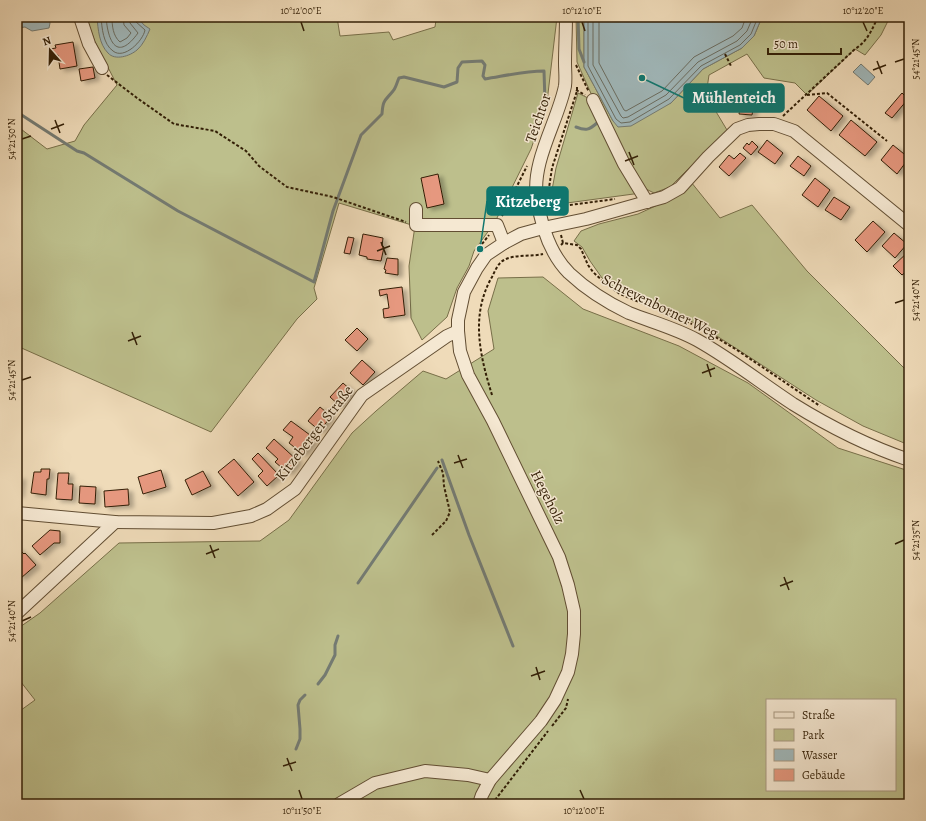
<svg xmlns="http://www.w3.org/2000/svg" width="926" height="821" font-family="Alegreya,serif">
  <style>
    .green { fill: #bdbf8c; stroke: #786f49; fill-rule: evenodd }
    .water { fill: #a0b8bb; stroke: #747b73 }
    .lines { fill: none; stroke-linecap: round; stroke-linejoin: round }
    .shore { stroke: #6a6c60; stroke-width: 1 }
    .stream { stroke: #747b73; stroke-width: 3 }
    .building { fill: #e6987f; stroke: #331f06; filter: url(#shadow) }
    .minor-casing { stroke: #624e33; stroke-width: 14 }
    .path { stroke: #331f06; stroke-width: 2; stroke-dasharray: 3 2; stroke-linecap: butt }
    .minor { stroke: #f5e8d2; stroke-width: 12 }
    .ticks { fill: none; stroke: #331f06; stroke-width: 1.5 }
    .labels { text-anchor: middle; stroke-width: 3; stroke-linejoin: round; paint-order: stroke }
    .street-label { font-size: 15px; fill: #331f06; stroke: #f5e8d2 }
    .leader { fill: none; stroke: #0f766e; stroke-width: 1.5 }
    .callout-dot { fill: #0f766e; stroke: #f5e8d2; stroke-width: 1.5 }
    .callout { fill: #0f766e; stroke: #0f766e; stroke-width: 1.5 }
    .callout-label { font-size: 16px; text-anchor: middle; font-weight: bold; fill: #fff }
    .neatline { fill: none; stroke: #331f06; stroke-width: 1.5 }
    .ticks-label { font-size: 10px; text-anchor: middle; fill: #331f06 }
  </style>
  <defs>
    <filter id="shadow"><feDropShadow dx="4.5" dy="2.5" stdDeviation="2" flood-color="#0004"/></filter>
  </defs>
  <rect width="100%" height="100%" fill="#efdbb9"/>
  <filter id="stains"><feTurbulence type="fractalNoise" baseFrequency=".005" numOctaves="4"/><feColorMatrix values="0 0 0 0 .2 0 0 0 0 .09 0 0 0 0 .02 0 0 0 .5 -.17"/></filter>
  <radialGradient id="worn" r=".72"><stop offset=".6" stop-color="#630" stop-opacity="0"/><stop offset="1" stop-color="#630" stop-opacity=".3"/></radialGradient>
  <g class="green">
    <path d="M86,17H337L340,36L389,32L393,40L435,27L436,20L508,18L512,17H557L547,102L531,149L495,222L474,251L469,266L457,288L447,317L422,340L411,318L409,266L415,226L339,203L314,288L317,299L297,319L211,432L17,346V126L47,149L75,141L84,125L117,85L95,42Z"/>
    <path d="M576,17H584V67L613,121L671,103L703,69L742,48L754,36L762,17H890L881,35L865,55L855,49L807,95L795,83L764,78L747,54L709,75L706,95L727,130L670,187L654,193L644,188L593,98L577,62Z"/>
    <path d="M578,93L592,100L641,193L567,203L557,197L552,190L556,168Z"/>
    <path d="M691,182L720,218L752,205L807,271L909,373V445L863,426L816,400L706,329L673,312L619,291L602,278L590,261L582,247L574,241L581,231L599,224L638,214L662,203Z"/>
    <path d="M543,277L583,309L679,346L748,383L838,448L909,471V804H17V713L35,700L17,677V629L40,613L119,543L260,541L289,520L352,433L376,411L423,371L446,379L494,349L488,311L498,278ZM767,700H895V790H767Z"/>
  </g>
  <g class="water">
    <path d="M17,17H45L49,18L50,23L49,28L32,31L25,27L17,28Z"/>
    <path d="M97,17H137L144,25L150,29C147,36 143,45 137,50C130,56 115,61 108,53C99,44 98,29 97,17Z"/>
    <path d="M584,17H762L754,36L742,48L703,69L671,103L631,126L618,127L613,121L584,67Z"/>
    <path d="M861,64L875,77L868,85L853,72Z"/>
  </g>
  <g class="lines">
    <g class="shore">
      <path d="M101,17C102,28 103,44 113,51C124,60 143,41 145,30L135,21L134,17"/>
      <path d="M106,17C108,42 117,62 138,33L130,23L129,17"/>
      <path d="M112,17C112,26 113,36 120,42L127,38L131,33L124,25L123,17"/>
      <path d="M588,17V66L616,119L621,123L630,122L669,99L701,66L740,45L751,34L758,17"/>
      <path d="M593,17V65L621,116L623,118L628,117L666,95L698,62L737,41L747,31L753,17"/>
      <path d="M599,17V63L624,110L626,111L662,91L694,57L733,36L742,28L746,17"/>
    </g>
    <g class="stream">
      <path d="M578,17L579,49L584,62"/>
      <path d="M17,112L77,151L84,153L178,211L314,282L333,211L361,135L382,114C383,99 385,101 393,91C396,88 397,82 399,78L404,77L444,87L457,82L458,68L462,62L482,61L485,65L483,76L485,79C504,76 524,71 544,71L545,102"/>
      <path d="M576,127C586,131 589,130 597,123"/>
      <path d="M442,460L469,535L513,646"/>
      <path d="M358,583L437,468"/>
      <path d="M318,684L325,675L335,655V645L338,636"/>
      <path d="M296,749L300,739V729L298,705L300,700L305,695"/>
    </g>
  </g>
  <g class="building">
    <path d="M73,42L77,66L60,69L58,55L52,56L50,49L56,48L55,45Z"/>
    <path d="M93,67L95,78L81,81L79,69Z"/>
    <path d="M744,92L757,93L756,105L754,104L752,115L739,114L741,102H743Z"/>
    <path d="M902,93L908,99L892,118L885,113Z"/>
    <path d="M819,96L843,116L831,131L807,110Z"/>
    <path d="M851,120L877,142L865,156L839,135Z"/>
    <path d="M767,140L783,153L775,164L758,152Z"/>
    <path d="M752,141L758,147L751,155L743,148L747,143L749,145Z"/>
    <path d="M893,145L909,158L897,174L881,160Z"/>
    <path d="M740,153L746,158L729,176L719,167L729,155L734,159Z"/>
    <path d="M798,156L811,166L804,176L790,166Z"/>
    <path d="M438,174L444,204L427,208L421,178Z"/>
    <path d="M815,178L830,190L818,207L802,195Z"/>
    <path d="M834,197L850,207L841,220L825,210Z"/>
    <path d="M873,221L885,232L867,252L855,240Z"/>
    <path d="M894,233L907,244L895,258L882,246Z"/>
    <path d="M363,234L383,238L382,246L384,247L381,261L367,259V257L359,255Z"/>
    <path d="M348,237L354,238L350,254L344,253Z"/>
    <path d="M909,251V269L902,275L893,266Z"/>
    <path d="M387,258L398,259V275L385,273L386,270L384,269Z"/>
    <path d="M402,287L405,315L384,318L383,309L389,308L387,294L380,296L379,290Z"/>
    <path d="M357,328L368,339L357,351L345,340Z"/>
    <path d="M362,360L375,372L363,385L350,373Z"/>
    <path d="M343,383L353,392L340,406L330,397Z"/>
    <path d="M320,407L331,416L320,431L308,421Z"/>
    <path d="M291,421L310,435L309,437L314,441L303,454L289,443L293,437L283,430Z"/>
    <path d="M274,439L298,461L288,473L275,462L278,459L266,448Z"/>
    <path d="M258,453L279,475L267,486L258,476L263,471L252,459Z"/>
    <path d="M234,459L254,482L238,496L218,472Z"/>
    <path d="M41,469H50L49,479H47L46,495L31,493L34,472H41Z"/>
    <path d="M161,470L166,487L143,494L138,477Z"/>
    <path d="M203,471L211,486L192,495L185,480Z"/>
    <path d="M58,473H69L68,484H73L72,500L56,499Z"/>
    <path d="M17,477H21L19,495H17Z"/>
    <path d="M80,486L96,487L95,504L79,503Z"/>
    <path d="M128,489L129,505L105,507L104,491Z"/>
    <path d="M50,530L60,531V543H54L40,555L32,546Z"/>
    <path d="M17,547L24,554L25,553L36,565L21,578L17,573Z"/>
  </g>
  <g class="lines">
    <g class="minor-casing">
      <g id="minor">
        <path d="M80,17L89,44L102,68"/>
        <path d="M566,17C566,32 565,48 565,63C565,71 566,79 565,86C558,121 531,162 537,198C541,225 549,253 569,273C586,289 608,303 629,313C652,322 675,328 697,340C731,359 761,383 793,404C830,427 868,446 909,460"/>
        <path d="M593,100L624,164L647,202"/>
        <path d="M416,209V225H497L504,243"/>
        <path d="M17,513L115,522L213,523L251,516L267,509L295,489L362,395L447,336L458,331"/>
        <path d="M17,613L115,522"/>
        <path d="M339,804L375,783L425,771L468,775L490,780"/>
        <path d="M479,804L482,795L490,780L541,721L555,700L568,672L572,654L574,634V611L568,585L559,557L493,421L468,375L460,351L458,331V320L464,292L477,268L486,255L504,243L521,234L543,228L586,219L664,197L680,188L708,157L737,129L748,125L759,124H774L794,131L909,225"/>
      </g>
    </g>
    <g class="path">
      <path d="M725,54L731,66"/>
      <path d="M576,65L589,92"/>
      <path d="M107,75L137,98L174,124L215,131L246,151L259,166L287,187L333,197L406,222"/>
      <path d="M576,90L585,95"/>
      <path d="M807,95L827,93L887,141"/>
      <path d="M783,116L855,49C868,41 872,29 878,17"/>
      <path d="M555,207L615,199"/>
      <path d="M556,215L549,188L552,168L577,91V86"/>
      <path d="M502,216L527,166"/>
      <path d="M561,235L563,243"/>
      <path d="M482,244L489,235"/>
      <path d="M561,245L563,243L577,245L581,249L588,265L593,272L606,284L620,294L692,324"/>
      <path d="M707,332L737,350L820,406"/>
      <path d="M492,395C480,356 470,315 492,277C495,271 498,263 504,260C515,254 531,257 543,254"/>
      <path d="M432,535L446,521L450,512L444,486L443,473L438,461"/>
      <path d="M552,726L566,708L568,699"/>
      <path d="M492,804L548,731"/>
    </g>
    <use href="#minor" class="minor"/>
  </g>
  <path class="ticks" d="M301,22L304,31M582,22L585,31M863,22L867,31M877,61L882,74M895,62L904,59M873,70L886,65M55,120L60,133M51,129L64,124M22,139L31,136M629,152L634,165M625,161L638,156M381,242L386,255M377,251L390,246M895,303L904,300M132,332L137,345M128,341L141,336M707,364L711,377M702,373L715,368M22,380L31,377M458,455L463,468M454,463L467,459M895,544L904,540M210,545L215,558M206,554L219,549M784,577L789,590M780,586L793,581M22,621L31,617M536,667L540,680M531,676L545,671M287,758L292,771M283,766L296,762M299,790L302,799M580,790L584,799"/>
  <g class="labels">
    <g class="street-label">
      <text transform="translate(538 118) rotate(-71)" y="5">Teichtor</text>
      <text transform="translate(660 306) rotate(26)" y="5">Schrevenborner Weg</text>
      <text transform="translate(314 433) rotate(-52)" y="5">Kitzeberger Straße</text>
      <text transform="translate(548 497) rotate(63)" y="5">Hegeholz</text>
    </g>
  </g>
  <path class="leader" d="M642 78L684 98M480 249L487 201"/>
  <g class="callout-dot">
    <circle cx="642" cy="78" r="4"/>
    <circle cx="480" cy="249" r="4"/>
  </g>
  <g class="callout">
    <rect x="684" y="84" width="100" height="28" rx="4"/>
    <rect x="487" y="187" width="81" height="28" rx="4"/>
  </g>
  <g class="callout-label">
    <text x="734" y="103">Mühlenteich</text>
    <text x="528" y="207">Kitzeberg</text>
  </g>
  <rect width="926" height="821" fill="none" stroke="#efdbb9" stroke-width="44"/>
  <rect x="766" y="699" width="130" height="92" fill="#f5e8d2" stroke="#a79880"/>
  <rect x="774" y="712" width="20" height="6" fill="#f5e8d2" stroke="#a79880"/>
  <text x="802" y="719" font-size="12" fill="#331f06">Straße</text>
  <rect x="774" y="729" width="20" height="12" fill="#bdbf8c" stroke="#a79880"/>
  <text x="802" y="739" font-size="12" fill="#331f06">Park</text>
  <rect x="774" y="749" width="20" height="12" fill="#a0b8bb" stroke="#a79880"/>
  <text x="802" y="759" font-size="12" fill="#331f06">Wasser</text>
  <rect x="774" y="769" width="20" height="12" fill="#e6987f" stroke="#a79880"/>
  <text x="802" y="779" font-size="12" fill="#331f06">Gebäude</text>
  <g transform="translate(50 50) rotate(340)" stroke="#f5e8d2" stroke-width="3" paint-order="stroke">
  <path d="M0-3L7 15L0 10L-7 15Z" fill="#331f06"/>
  <text y="-6" font-size="11" font-weight="bold" text-anchor="middle" fill="#331f06">N</text>
  </g>
  <path d="M768 48v6h73v-6" fill="none" stroke="#331f06" stroke-width="2"/>
  <text x="774" y="48" font-size="12" fill="#331f06" stroke="#f5e8d2" stroke-width="3" paint-order="stroke">50 m</text>
  <rect x="22" y="22" width="882" height="777" class="neatline"/>
  <g class="ticks-label">
    <text x="301" y="14">10°12'00"E</text>
    <text x="582" y="14">10°12'10"E</text>
    <text x="863" y="14">10°12'20"E</text>
    <text transform="translate(915 59) rotate(-90)" y="4">54°21'45"N</text>
    <text transform="translate(11 139) rotate(-90)" y="4">54°21'50"N</text>
    <text transform="translate(915 300) rotate(-90)" y="4">54°21'40"N</text>
    <text transform="translate(11 380) rotate(-90)" y="4">54°21'45"N</text>
    <text transform="translate(915 540) rotate(-90)" y="4">54°21'35"N</text>
    <text transform="translate(11 621) rotate(-90)" y="4">54°21'40"N</text>
    <text x="302" y="814">10°11'50"E</text>
    <text x="584" y="814">10°12'00"E</text>
  </g>
  <rect width="100%" height="100%" filter="url(#stains)"/>
  <rect width="100%" height="100%" fill="url(#worn)"/>
</svg>
